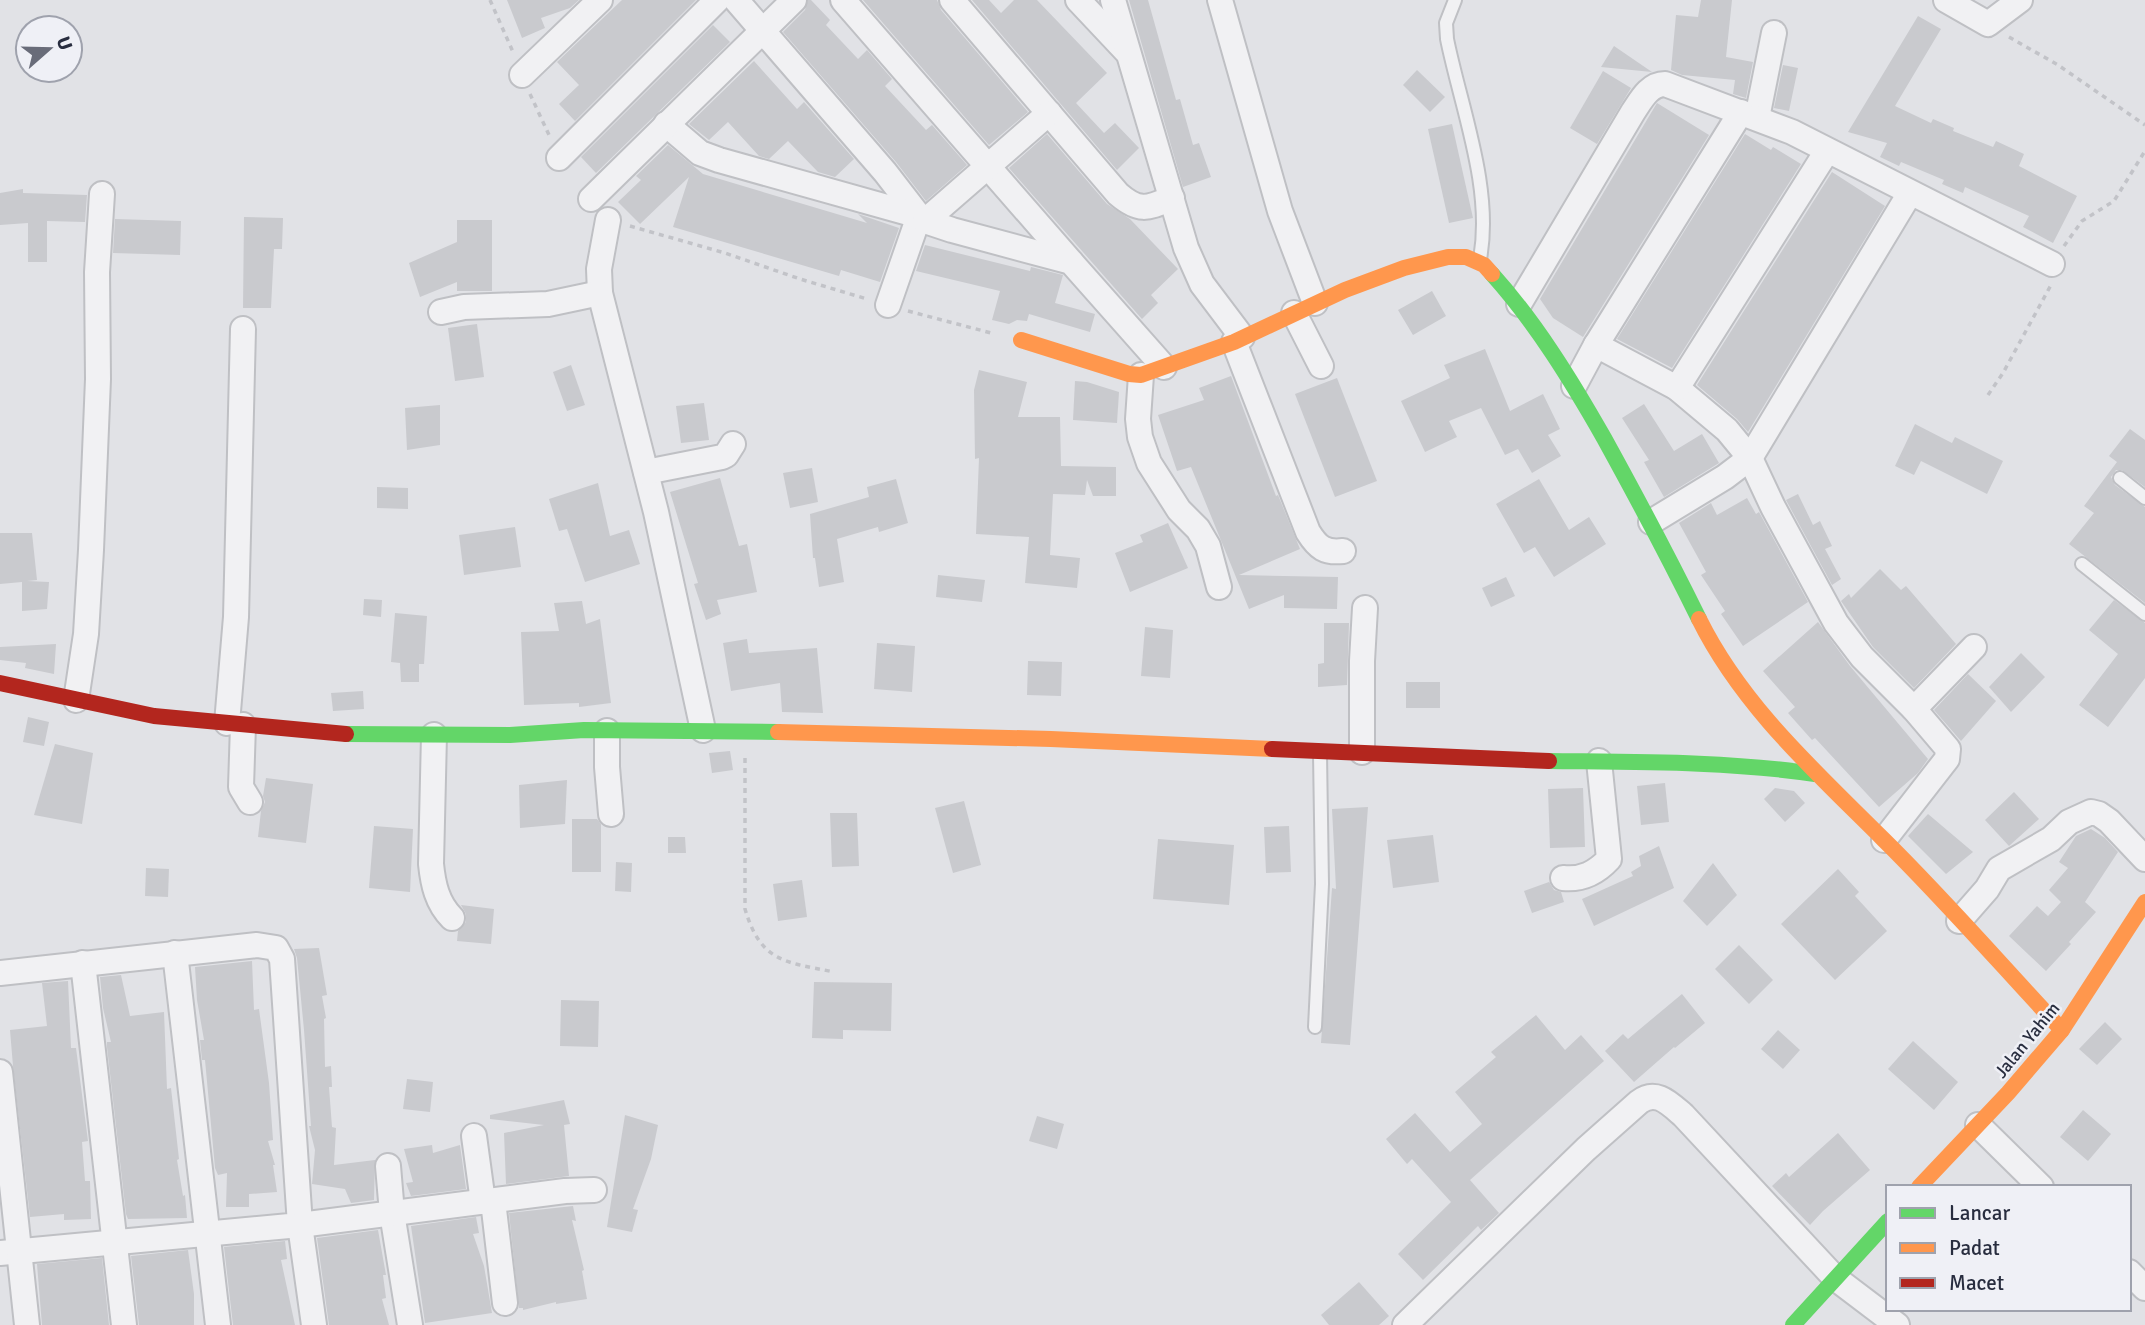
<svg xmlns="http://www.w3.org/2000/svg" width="2145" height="1325" font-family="Signika,sans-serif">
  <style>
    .building { fill: #c9cace }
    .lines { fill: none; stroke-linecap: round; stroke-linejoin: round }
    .lane-casing { stroke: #bfc0c4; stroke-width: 16 }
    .street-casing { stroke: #bfc0c4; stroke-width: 28 }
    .path { stroke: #c2c3c8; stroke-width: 3.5; stroke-dasharray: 5 5; stroke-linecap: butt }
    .lane { stroke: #f1f1f3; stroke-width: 12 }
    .street { stroke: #f1f1f3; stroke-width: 24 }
    .fast { stroke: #63d668; stroke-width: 16 }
    .slow { stroke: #ff974d; stroke-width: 16 }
    .jam { stroke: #b3261e; stroke-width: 16 }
    .labels { text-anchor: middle; stroke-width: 5; stroke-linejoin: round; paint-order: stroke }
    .street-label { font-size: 18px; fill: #282d3f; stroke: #eff0f6 }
  </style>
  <rect width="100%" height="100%" fill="#e1e2e6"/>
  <g class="building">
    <path d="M507,0H579L570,8L541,18L545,28L522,38Z"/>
    <path d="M622,0H696L575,121L559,104L579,85L557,62Z"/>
    <path d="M808,0H811L830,20L826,25L858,59L867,50L892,79L885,86L926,130L932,125L967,165L926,201L896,162L783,32L805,10Z"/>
    <path d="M863,0H937L941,10L1028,112L989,145Z"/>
    <path d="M972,0H989L1001,13L1014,0H1037L1107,73L1076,103L1104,133L1115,123L1139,148L1117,170Z"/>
    <path d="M1129,0H1148L1176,100L1180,99L1193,145L1199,143L1211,177L1183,187Z"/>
    <path d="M1701,0H1732L1726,57L1753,62L1746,98L1733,94L1735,80L1682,75L1671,70L1676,15L1698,17Z"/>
    <path d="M1918,16L1941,29L1895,106L1931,123L1933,119L1954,128L1953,131L1993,147L1996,141L2024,154L2019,166L2077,196L2053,243L2023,227L2029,216L1965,187L1963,193L1942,184L1944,180L1901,162L1899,166L1880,157L1887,143L1848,132Z"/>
    <path d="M713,25L730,42L596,173L581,157Z"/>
    <path d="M1614,46L1652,72L1601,67Z"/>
    <path d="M754,61L797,109L804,102L854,159L835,177L818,172L788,141L769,159L759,156L728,122L709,140L689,124Z"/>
    <path d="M1783,65L1798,68L1789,111L1774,108Z"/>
    <path d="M1417,70L1445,97L1430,112L1403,85Z"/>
    <path d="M1603,71L1631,88L1597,144L1570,128Z"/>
    <path d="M1657,103L1709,135L1583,337L1553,318L1540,299Z"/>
    <path d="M1452,124L1473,218L1449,223L1428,129Z"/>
    <path d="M1047,134L1107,204L1130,219L1178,269L1151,295L1158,303L1142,319L1009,168Z"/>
    <path d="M1745,134L1771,150L1773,147L1801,164L1672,368L1617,339Z"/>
    <path d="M668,145L703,174L867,223L858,214L899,228L880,282L841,270L839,276L673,227L689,177L640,224L618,202L641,180L636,176Z"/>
    <path d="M1832,172L1885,206L1748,432L1737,419L1697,385Z"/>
    <path d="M23,189V193L87,195L85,222L47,221V262H28V223L0,225V193Z"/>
    <path d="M244,217L283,218L282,249H274L271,308H243Z"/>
    <path d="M115,219L181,221L180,255L113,253Z"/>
    <path d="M457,220H492V291H457V282L420,297L409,263L457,242Z"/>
    <path d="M925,245L1030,271L1031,267L1063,275L1055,303L1095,314L1090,332L1029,314L1027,321L1017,320L1009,324L992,320L1000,291L916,271Z"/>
    <path d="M1432,291L1446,316L1413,335L1398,310Z"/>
    <path d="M477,324L484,377L455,381L448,328Z"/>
    <path d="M1485,349L1510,411L1543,394L1560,429L1548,435L1561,456L1532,473L1518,449L1505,455L1481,408L1449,421L1457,437L1425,452L1401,401L1450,378L1444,365Z"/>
    <path d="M571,365L585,405L567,411L553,372Z"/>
    <path d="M979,370L1027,382L1018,417H1060L1061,466L1116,467V496H1093L1087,480L1085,495L1053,494L1050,555L1080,558L1077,588L1025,583L1029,537L976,534L979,458L975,459L974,390Z"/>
    <path d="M1231,376L1276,496L1278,495L1300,549L1239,575L1338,577L1337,609L1284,608V595L1249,609L1191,467L1177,471L1158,415L1204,400L1199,388Z"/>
    <path d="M1337,378L1377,481L1335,497L1295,394Z"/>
    <path d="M1075,381L1087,382L1119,392L1117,423L1073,420Z"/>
    <path d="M704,403L709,440L681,443L676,406Z"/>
    <path d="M1644,404L1674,451L1702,434L1719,463L1664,497L1644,462L1649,460L1622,418Z"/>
    <path d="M440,405V445L407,450L405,408Z"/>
    <path d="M1915,424L1952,443L1955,437L2003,461L1987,494L1921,461L1914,475L1895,466Z"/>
    <path d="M2130,429L2145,440V487L2122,470H2116L2111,477L2115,485L2145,507V603L2069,544L2094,513L2084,506L2117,462L2109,456Z"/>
    <path d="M812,468L818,502L790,508L783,473Z"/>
    <path d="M720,478L739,546L747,544L757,592L717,600L721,614L706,620L694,584L698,583L670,492Z"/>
    <path d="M896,479L908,523L879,532L878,527L837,539L844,582L819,587L815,558H813L810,514L869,497L867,487Z"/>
    <path d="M1539,479L1569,530L1589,517L1606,544L1554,577L1535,547L1524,553L1496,504Z"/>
    <path d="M598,483L610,536L629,530L640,564L585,582L567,529L559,531L549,499Z"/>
    <path d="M377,487L408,488V509L377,508Z"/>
    <path d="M1798,494L1813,525L1820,521L1832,546L1825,549L1841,579L1832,585L1786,500Z"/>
    <path d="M1747,498L1756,514L1759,512L1808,602L1743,646L1721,614L1725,611L1701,575L1706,572L1679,523L1711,503L1717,515Z"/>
    <path d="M1168,523L1188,568L1130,592L1115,553L1143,542L1140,535Z"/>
    <path d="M515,527L521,567L464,575L459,535Z"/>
    <path d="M0,533H32L37,580L27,581L49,582L47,609L22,611V582L0,584Z"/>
    <path d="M1880,569L1901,590L1906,586L1956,644L1914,688L1873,647L1841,601L1849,594L1851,598Z"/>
    <path d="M938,575L985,580L982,602L936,597Z"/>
    <path d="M1506,577L1515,596L1491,607L1482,588Z"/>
    <path d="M364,599L382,600L381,617L363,615Z"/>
    <path d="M2114,600L2145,623V678L2108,727L2079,705L2118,654L2089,630Z"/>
    <path d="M582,601L586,624L600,619L611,703L579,707V703L524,705L521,632L559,631L554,603Z"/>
    <path d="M395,613L427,616L424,664H419V682H401L400,663L391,662Z"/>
    <path d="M1818,622L1850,666L1928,759L1918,773L1879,807L1815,738L1812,740L1788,713L1795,707L1763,671Z"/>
    <path d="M1324,623H1349L1347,685L1318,687V664L1324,663Z"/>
    <path d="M1145,627L1173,630L1170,678L1141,676Z"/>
    <path d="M747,639L749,653L817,648L823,713L782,712L780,683L731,691L723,643Z"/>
    <path d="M877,643L915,646L912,692L874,689Z"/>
    <path d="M56,644L54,674L25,668L26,663L0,660V647Z"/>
    <path d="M2021,653L2045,677L2011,712L1989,687Z"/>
    <path d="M1028,661L1062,662L1061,696L1027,695Z"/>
    <path d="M1968,674L1996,701L1961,741L1934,710Z"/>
    <rect x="1406" y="682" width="34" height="26"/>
    <path d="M363,691L364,709L333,711L331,693Z"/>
    <path d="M28,717L49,722L44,746L23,742Z"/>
    <path d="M55,744L93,753L82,824L34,815Z"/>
    <path d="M730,751L733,770L712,773L709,753Z"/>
    <path d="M266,778L313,784L306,843L258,837L261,811L265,802L263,796Z"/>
    <path d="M567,780L565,824L520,828L519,785Z"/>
    <path d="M1665,783L1669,822L1641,825L1637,786Z"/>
    <path d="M1583,788L1585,847L1550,848L1548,789Z"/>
    <path d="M1775,788L1794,791L1805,803L1785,822L1764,799Z"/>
    <path d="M2014,792L2039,819L2009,846L1985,820Z"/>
    <path d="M964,801L981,865L953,873L935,808Z"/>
    <path d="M1368,807L1350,1045L1321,1043L1332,888L1336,889L1332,809Z"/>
    <path d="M830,813H857L859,866L832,867Z"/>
    <path d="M1928,814L1973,852L1946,874L1908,836Z"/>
    <path d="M572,819H597L601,824V872H572Z"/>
    <path d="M374,826L413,829L410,892L369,888Z"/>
    <path d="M1289,826L1291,872L1266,873L1264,827Z"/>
    <path d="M2091,829L2105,838L2118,852L2085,902L2096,912L2069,942L2071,944L2046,971L2009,936L2037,906L2048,916L2061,902L2049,890L2068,868L2059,862L2076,836Z"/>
    <path d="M1433,835L1439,882L1393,888L1387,840Z"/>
    <path d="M668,837H685L686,853H668Z"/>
    <path d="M1158,839L1234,845L1229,905L1153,899Z"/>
    <path d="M1659,846L1674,888L1594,926L1582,899L1633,876L1631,872L1641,866L1639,856Z"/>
    <path d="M616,862L632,863L631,892L615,891Z"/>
    <path d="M1713,863L1737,895L1707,926L1683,901Z"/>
    <path d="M146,868L169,869L168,897L145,896Z"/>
    <path d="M1838,869L1859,892L1855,896L1887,931L1835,980L1781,924Z"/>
    <path d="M802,880L807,917L778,921L773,884Z"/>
    <path d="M1549,882L1554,890L1561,892L1564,902L1532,913L1524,891Z"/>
    <path d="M461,905L494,909L491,944L457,941L458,931L466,922V914Z"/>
    <path d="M1739,945L1773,980L1749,1004L1715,969Z"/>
    <path d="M319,948L327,995L322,996L326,1018L324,1019L325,1067L331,1066L332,1087H329L332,1127L336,1128L334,1165L375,1160L374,1200L351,1203L345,1189L312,1184L315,1150L309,1126H311L304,1030L297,958L294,949Z"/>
    <path d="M252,961L254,1010L259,1009L269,1083L273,1140L268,1141L275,1165H273L277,1192L249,1194V1207H226L227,1173L218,1175L215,1168L205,1060H202L200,1040H204L197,1000L195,967Z"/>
    <path d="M121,975L130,1016L164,1012L167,1089L171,1088L179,1159L177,1160L183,1196L185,1195L187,1218L128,1219L126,1214L107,1047V1042H111L103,1008L100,977Z"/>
    <path d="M68,981L71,1048H76L88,1141L82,1142L85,1181H90L91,1219L64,1220V1214L30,1217L13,1066L10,1030L47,1026L42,983Z"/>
    <path d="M814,982L892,983L891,1031L843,1030V1039L812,1038Z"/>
    <path d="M1682,994L1705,1023L1675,1048L1674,1047L1634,1082L1605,1051L1623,1034L1628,1039Z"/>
    <path d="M561,1000L599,1001L598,1047L560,1046Z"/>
    <path d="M1536,1015L1565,1050L1581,1035L1604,1061L1470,1180L1499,1213L1481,1230L1478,1226L1423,1280L1398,1254L1451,1202L1412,1159L1407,1164L1386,1139L1415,1113L1450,1152L1482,1124L1455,1092L1496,1057L1491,1052Z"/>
    <path d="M2105,1022L2122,1039L2097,1065L2079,1049Z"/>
    <path d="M1778,1030L1800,1050L1783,1069L1761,1049Z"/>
    <path d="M1913,1041L1958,1082L1934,1110L1888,1069Z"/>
    <path d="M407,1079L433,1082L430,1112L403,1109Z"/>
    <path d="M564,1100L570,1124L564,1125L569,1176L506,1184L504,1133L544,1125L490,1119V1115Z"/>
    <path d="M2083,1110L2111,1134L2088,1161L2060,1137Z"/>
    <path d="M625,1115L658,1125L651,1159L633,1209L638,1210L632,1232L607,1227Z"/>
    <path d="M1037,1116L1064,1124L1057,1149L1029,1141Z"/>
    <path d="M1838,1133L1870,1170L1823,1211L1810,1225L1772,1186L1786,1173L1789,1177Z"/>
    <path d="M432,1145L433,1153L460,1145L466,1189L411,1196L406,1183L413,1182L404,1149Z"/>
    <path d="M573,1206L576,1221L572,1220L584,1270L582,1271L587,1299L556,1304V1302L523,1310V1308H519L509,1213Z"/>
    <path d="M476,1217L479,1233L473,1234L484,1266L492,1313L425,1323L411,1226Z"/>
    <path d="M378,1230L386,1275H383L386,1298L382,1299L389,1325H329L317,1238Z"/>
    <path d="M285,1241L287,1259L281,1260L295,1325H233L224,1247Z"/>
    <path d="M188,1250L194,1294V1325H139L131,1256Z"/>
    <path d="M102,1258L109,1325H42L37,1264Z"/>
    <path d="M1359,1282L1389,1316L1379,1325H1329L1321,1315Z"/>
  </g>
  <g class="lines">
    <g class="lane-casing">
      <g id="lane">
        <path d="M1455,0L1446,23L1447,39C1461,108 1493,188 1480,259"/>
        <path d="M2120,478L2145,498"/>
        <path d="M2082,564L2145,614"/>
        <path d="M1315,1027L1322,884L1320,754"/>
      </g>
    </g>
    <g class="street-casing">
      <g id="street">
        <path d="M736,0L885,172L919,216L888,305"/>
        <path d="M843,0L1071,262"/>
        <path d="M952,0L1118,194C1140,213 1148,208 1172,198"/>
        <path d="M1078,0L1126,51"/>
        <path d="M1113,0L1186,248L1202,284L1242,337"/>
        <path d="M1220,0L1280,211L1315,303"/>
        <path d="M1946,0L1988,24L2020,0"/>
        <path d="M522,75L600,0"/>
        <path d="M1757,118L1774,33"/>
        <path d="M666,124L700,153L719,160L919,216L925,221L952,230L1071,262L1164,367"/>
        <path d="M559,158L717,0"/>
        <path d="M591,199L794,0"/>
        <path d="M608,220L599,269L600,293L656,512L703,730"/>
        <path d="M925,221L1049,113"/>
        <path d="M1519,304L1633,112C1641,100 1649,84 1665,84L1792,132L2052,264"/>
        <path d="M441,312L464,307L548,304L600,293"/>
        <path d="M1294,313L1321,366"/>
        <path d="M1234,342L1308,532C1318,548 1325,553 1343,551"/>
        <path d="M1596,345L1677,388L1727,430L1750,458L1773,507L1836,623L1862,657L1914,709L1948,749L1947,759L1884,840"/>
        <path d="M1141,375L1138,419L1140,437L1149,463L1179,510L1198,529L1208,546L1219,587"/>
        <path d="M1574,386L1596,345L1741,112"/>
        <path d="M1677,388L1827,151"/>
        <path d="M646,472L722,457L726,455L733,444"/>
        <path d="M1651,522L1725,477L1750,458L1910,193"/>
        <path d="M76,700L86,634L91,550L98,379L97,272L102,194"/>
        <path d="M1914,709L1974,647"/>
        <path d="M227,723L236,617L243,329"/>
        <path d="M243,725L241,787L250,802"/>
        <path d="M607,731V767L611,814"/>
        <path d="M434,735L431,864C433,884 437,903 452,918"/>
        <path d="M1362,752V661L1365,608"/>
        <path d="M1563,878C1582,880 1596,873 1609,859L1599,761"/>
        <path d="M1959,921L1987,889L1999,869L2051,839L2069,822L2091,812L2099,814L2109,821L2145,859"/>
        <path d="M175,953L218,1325"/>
        <path d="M83,963L124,1325"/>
        <path d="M0,973L257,945L276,948L282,959L300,1225L0,1253"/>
        <path d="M0,1072L27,1325"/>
        <path d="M1978,1125L2041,1187"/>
        <path d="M474,1136L483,1202"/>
        <path d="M388,1166L392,1213L410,1325"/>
        <path d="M493,1201L505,1303"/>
        <path d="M2129,1272L2145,1288"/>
        <path d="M314,1325L300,1225L565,1191L594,1190"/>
        <path d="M1405,1325L1586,1149L1639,1102C1656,1089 1669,1103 1683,1115L1835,1278L1897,1325"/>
      </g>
    </g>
    <g class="path">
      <path d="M490,0L513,52"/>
      <path d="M2009,37L2058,65L2145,125"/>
      <path d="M530,94L549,135"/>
      <path d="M630,226L725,253L800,279L867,299"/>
      <path d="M2064,246L2082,221L2114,201L2145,151"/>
      <path d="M908,311L995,334"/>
      <path d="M1988,395L2003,373L2051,285"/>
      <path d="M745,758V909C761,963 786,962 834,972"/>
    </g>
    <use href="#lane" class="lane"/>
    <use href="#street" class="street"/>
    <g class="fast">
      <path d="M1492,274C1536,323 1571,380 1604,438C1637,498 1669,558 1699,619"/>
      <path d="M346,734L510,735L584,730L778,732"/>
      <path d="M1549,761C1637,762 1727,761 1815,774"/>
      <path d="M1793,1325L1888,1221"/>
    </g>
    <g class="slow">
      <path d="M1021,340L1129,374L1141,375L1234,342L1345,290L1404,268L1448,257H1466L1484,265L1492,274"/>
      <path d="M1699,619C1742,706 1815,771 1883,839C1945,900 2002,966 2062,1030"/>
      <path d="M778,732L1051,739L1272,749"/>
      <path d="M1919,1187L2008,1093L2062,1030L2145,902"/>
    </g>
    <g class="jam">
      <path d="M0,683L154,716L346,734"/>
      <path d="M1272,749L1549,761"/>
    </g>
  </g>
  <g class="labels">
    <g class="street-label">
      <text transform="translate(2027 1040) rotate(-51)" y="6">Jalan Yahim</text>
    </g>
  </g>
  <rect x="1886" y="1185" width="245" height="126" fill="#eff0f6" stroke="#9fa2ad" stroke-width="2"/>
  <rect x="1900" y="1208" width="35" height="10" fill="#63d668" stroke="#9fa2ad" stroke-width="2"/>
  <text x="1949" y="1220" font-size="21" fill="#282d3f">Lancar</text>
  <rect x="1900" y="1243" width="35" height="10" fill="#ff974d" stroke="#9fa2ad" stroke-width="2"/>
  <text x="1949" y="1255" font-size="21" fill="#282d3f">Padat</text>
  <rect x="1900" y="1278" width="35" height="10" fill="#b3261e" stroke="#9fa2ad" stroke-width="2"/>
  <text x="1949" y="1290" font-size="21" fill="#282d3f">Macet</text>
  <g transform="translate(49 49) rotate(70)"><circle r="33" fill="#eff0f6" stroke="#9fa2ad" stroke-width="2"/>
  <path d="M0-5L12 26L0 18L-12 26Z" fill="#696c79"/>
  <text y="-10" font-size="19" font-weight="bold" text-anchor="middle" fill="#282d3f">U</text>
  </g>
</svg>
